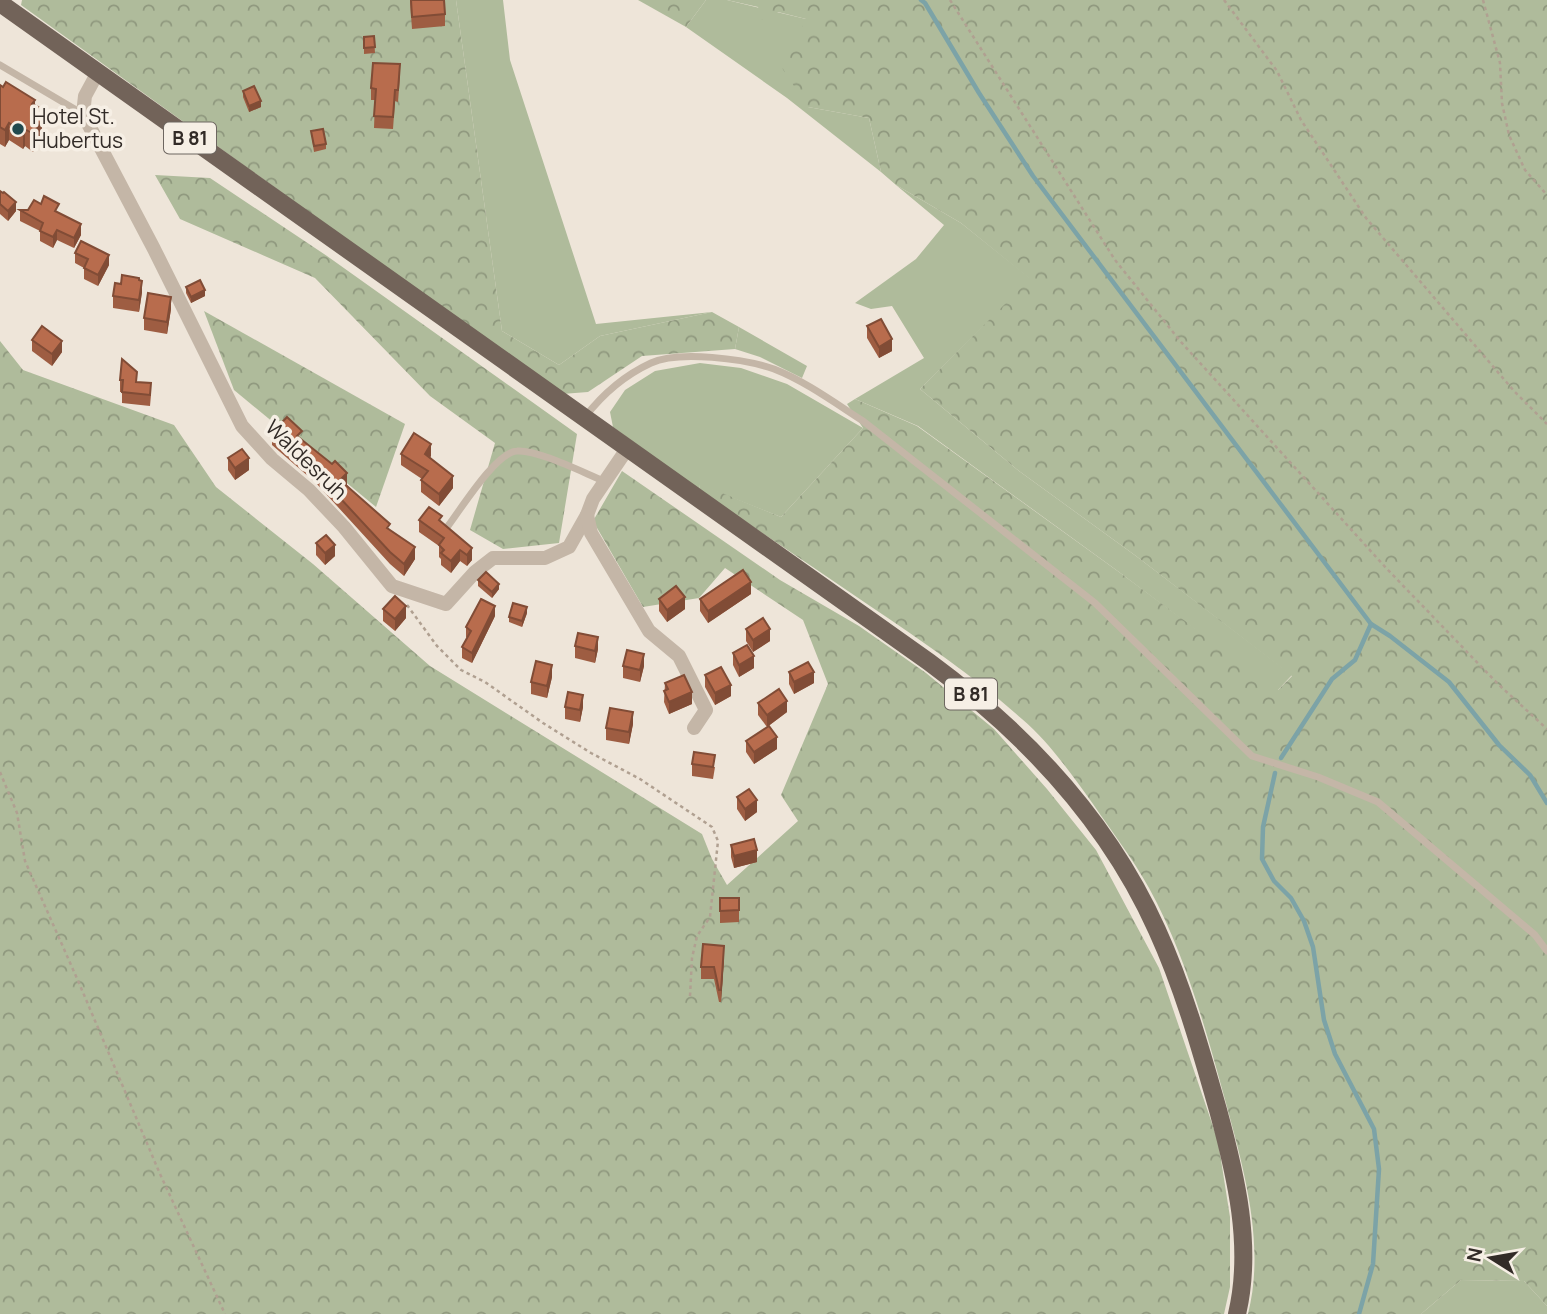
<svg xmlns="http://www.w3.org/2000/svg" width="1547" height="1314" font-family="Manrope,sans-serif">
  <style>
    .grass { fill: #afbb9b }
    .forest { fill: url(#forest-crowns) }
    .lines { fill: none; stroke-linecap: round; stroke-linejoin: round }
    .stream { stroke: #7ca3a7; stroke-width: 4.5 }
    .path { stroke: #b0a091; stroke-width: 2.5; stroke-dasharray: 3.5 3.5; stroke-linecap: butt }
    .service { stroke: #c4b6a7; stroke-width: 7 }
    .minor { stroke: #c4b6a7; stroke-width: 14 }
    .primary { stroke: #726359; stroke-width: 18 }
    .wall { fill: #9e5d42 }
    .shaded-wall { fill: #814c36 }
    .building { fill: #b86c4d; stroke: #814c36; stroke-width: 2 }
    .poi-dot { fill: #21494e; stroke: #f6efe5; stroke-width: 2.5 }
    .labels { text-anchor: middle; stroke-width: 7; stroke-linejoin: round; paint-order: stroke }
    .shield { fill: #f6efe5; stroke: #6d6660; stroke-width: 2 }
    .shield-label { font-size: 19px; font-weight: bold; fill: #322b27 }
    .poi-label { font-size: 21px; fill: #322b27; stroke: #f6efe5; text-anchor: start }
    .street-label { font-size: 21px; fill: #322b27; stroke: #f6efe5 }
  </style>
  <defs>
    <pattern id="forest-crowns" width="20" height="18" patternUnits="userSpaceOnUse" patternTransform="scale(1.75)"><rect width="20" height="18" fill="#afbb9b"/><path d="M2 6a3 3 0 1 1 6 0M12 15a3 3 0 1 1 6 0" fill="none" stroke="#8f987e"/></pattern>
  </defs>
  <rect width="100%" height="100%" fill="#eee5d9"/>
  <g class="grass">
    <path d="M456,0H503L510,60L596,324L712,312L600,336L559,365L502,331Z"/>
    <path d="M706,0H727L806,19L808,107L869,118L881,172L787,98L686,27Z"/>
    <path d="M896,185L961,223L1031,279L920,389L1019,471L1136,556L1292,675L1277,691L1119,572L918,426L855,399L924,358L892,306L871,309L855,303L916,259L944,225Z"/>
    <path d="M739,327L807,366L802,378L760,357L735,349Z"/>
    <path d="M700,363L741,368L787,384L863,428L781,517L700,485L699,490L613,427L610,412L625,390L655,371Z"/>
    <path d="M1461,1280L1524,1281L1547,1306V1314H1421Z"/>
  </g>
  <g class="forest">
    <path d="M22,0H456L502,331L559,365L600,336L712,312L739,327L735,349L642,356L588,392L562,394L21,5Z"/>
    <path d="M638,0H706L686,27Z"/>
    <path d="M727,0H1547V1306L1524,1281L1461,1280L1421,1314H1248C1266,1243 1243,1166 1224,1096C1205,1026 1184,952 1149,888C1133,859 1112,832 1093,804C1072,775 1050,743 1022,719C975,677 922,641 870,606C813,567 756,529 699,490L700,484L781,517L863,428L847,404L855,399L917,426L1119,572L1278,690L1292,676L1136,556L1019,471L920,389L1030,279L961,223L896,185L881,172L869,118L808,107L782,68L806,19L778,12L762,20L758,7Z"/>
    <path d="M155,175L210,178L327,256L577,434L559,543L503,549L470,530L495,443L430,396L315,278L180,219Z"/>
    <path d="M204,311L405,424L376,507L234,390Z"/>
    <path d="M0,341L23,370L174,425L216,487L313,564L430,666L702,834L712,859L727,885L798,821L781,795L828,684L803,620L725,568L699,598L643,607L593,521L622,471L780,580L859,626L926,673L994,729L1047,789L1096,850L1159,968L1218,1141L1230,1217V1287L1224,1314H0Z"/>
  </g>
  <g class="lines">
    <g class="stream">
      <path d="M921,0L925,3L979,93L1033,176L1371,624L1390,636L1449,682L1499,745L1530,775L1547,803"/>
      <path d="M1281,758L1332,679L1355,660L1371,624"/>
      <path d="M1275,773L1263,827L1262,859L1274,881L1291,898L1304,921L1313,947L1324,1020L1335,1054L1374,1129L1379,1169L1373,1264L1359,1314"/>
    </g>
    <g class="path">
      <path d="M950,0L1115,260L1181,342L1387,569L1497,683L1547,729"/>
      <path d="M1224,0L1277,71L1301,120L1366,218L1514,391L1547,424"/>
      <path d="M1483,0L1500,63L1502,103L1509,135L1525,170L1547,195"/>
      <path d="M407,605L437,646L461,670L485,682L543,723L591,753L640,779L712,827L718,841L710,917L697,936L692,958L690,996"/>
      <path d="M0,772L17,813L25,861L79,983L160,1174L225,1314"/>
    </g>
    <g class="service">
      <path d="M0,65L83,114"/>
      <path d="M585,417C602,395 625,375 651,363C679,350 745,359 774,369C805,381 835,403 863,421L1095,603L1252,756L1318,777L1378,802L1535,935L1547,951"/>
      <path d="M448,526C461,509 496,452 517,451C536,449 584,473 604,481"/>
    </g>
    <g class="minor">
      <path d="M98,72L85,96L83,114L154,249L242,426L272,459L309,490L344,527L392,586L446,604L475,572L493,558H545L569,547L587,515L593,499L627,449"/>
      <path d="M587,515L591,533L649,631L679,656L706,710L694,728"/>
    </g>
    <path class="primary" d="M0,3L929,662C1024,732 1108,821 1157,930C1183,987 1201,1050 1218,1110C1236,1176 1253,1247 1237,1314"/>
  </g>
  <g class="wall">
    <path d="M410,0L445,14V26L412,29Z"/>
    <path d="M374,36L375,53L364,54V37Z"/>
    <path d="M400,76L398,102L395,101L393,129L374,128L375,100H371V88Z"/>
    <path d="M0,85L35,105L42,138L33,152L25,146L23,149L9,140L5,147L0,144Z"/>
    <path d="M243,91L261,107L249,112L243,97Z"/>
    <path d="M311,131L326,144V149L314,152Z"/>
    <path d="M0,191L16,211L8,221L0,214Z"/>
    <path d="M20,210L59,213L81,235L74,248L57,240L53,248L40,241V231L20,221Z"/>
    <path d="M75,253L109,265L98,286L84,279V268L75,263Z"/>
    <path d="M139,280L142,292L139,312L113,308V296L121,284Z"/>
    <path d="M186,287L205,296L191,303L186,293Z"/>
    <path d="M171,309L167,334L144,330V318Z"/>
    <path d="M867,326L892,351L879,358L867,338Z"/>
    <path d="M32,340L62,352L52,366L32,351Z"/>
    <path d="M120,380L137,382L151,395L150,406L122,403V392H120Z"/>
    <path d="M272,433L302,440L347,485L390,531L415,559L404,576L390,564L316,483L272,445Z"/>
    <path d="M401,454L431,456L430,457L453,488L439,506L421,492V480L422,479L401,465Z"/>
    <path d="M228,458L249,470L235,480L228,470Z"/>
    <path d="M419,520L442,522L472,560L467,566L460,561L451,573L441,565V559L439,557V546L419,532Z"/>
    <path d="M316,543L335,556L325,565L316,555Z"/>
    <path d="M478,580L499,589L492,598L478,586Z"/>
    <path d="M751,594L708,623L700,611V599Z"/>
    <path d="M659,599L685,609L667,622L659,611Z"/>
    <path d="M383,609L406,618L395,631L383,621Z"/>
    <path d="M527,613L522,627L509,622V617Z"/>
    <path d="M495,616L472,663L462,658V647L467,638L466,637V627Z"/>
    <path d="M746,629L770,641L753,652L746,641Z"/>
    <path d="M575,646L598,649L595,663L575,658Z"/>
    <path d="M733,653L754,668L739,677L733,665Z"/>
    <path d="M623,666H644L640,682L623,678Z"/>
    <path d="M789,672L814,683L794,694L789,684Z"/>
    <path d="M705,675L731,696L715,705L705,687Z"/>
    <path d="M552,677L547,698L531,694V682Z"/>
    <path d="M665,683L692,704L669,714L664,702Z"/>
    <path d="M758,703L787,712L767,727L758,715Z"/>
    <path d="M565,707H583L580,722L565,719Z"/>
    <path d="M633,724L629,744L606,740V728Z"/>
    <path d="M746,741L777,749L754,764L746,752Z"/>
    <path d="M692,764L715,767L713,779L692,776Z"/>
    <path d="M737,797L757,812L745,821L737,809Z"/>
    <path d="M731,845L757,862L734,868L731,857Z"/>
    <path d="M720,898H739V922L720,923Z"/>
    <path d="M724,958L721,1002H719L714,979H701V967Z"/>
  </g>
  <g class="shaded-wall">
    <path d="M35,100V112L38,107V125L33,132L32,104Z"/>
    <path d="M261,101V107L249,112V106Z"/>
    <path d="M42,120V138L33,152V134Z"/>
    <path d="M9,123V140L5,147V130Z"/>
    <path d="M25,129V146L23,149V132Z"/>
    <path d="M16,202V211L8,221V211Z"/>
    <path d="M81,224V235L74,248V238Z"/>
    <path d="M57,230V240L53,248V237Z"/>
    <path d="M109,255V265L98,286V275Z"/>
    <path d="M142,281V292L139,312V300Z"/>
    <path d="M205,290V296L191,303V297Z"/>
    <path d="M171,297V309L167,334V322Z"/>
    <path d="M892,339V351L879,358V347Z"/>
    <path d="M62,341V352L52,366V354Z"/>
    <path d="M431,444V456L425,465V454Z"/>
    <path d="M249,458V470L235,480V468Z"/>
    <path d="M347,473V485L340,492V480Z"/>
    <path d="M453,476V488L439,506V494Z"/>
    <path d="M335,545V556L325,565V553Z"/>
    <path d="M415,547V559L404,576V564Z"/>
    <path d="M472,548V560L467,566V555Z"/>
    <path d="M460,550V561L451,573V561Z"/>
    <path d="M751,582V594L708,623V611Z"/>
    <path d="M499,584V589L492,598V592Z"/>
    <path d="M685,597V609L667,622V610Z"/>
    <path d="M406,606V618L395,631V619Z"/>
    <path d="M495,606V616L472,663V653Z"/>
    <path d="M527,607V613L522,627V621Z"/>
    <path d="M770,629V641L753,652V640Z"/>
    <path d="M598,637V649L595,663V651Z"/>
    <path d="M644,654V666L640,682V670Z"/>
    <path d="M754,656V668L739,677V665Z"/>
    <path d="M552,665V677L547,698V686Z"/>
    <path d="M814,672V683L794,694V682Z"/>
    <path d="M731,685V696L715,705V693Z"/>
    <path d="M692,692V704L669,714V702Z"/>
    <path d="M583,695V707L580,722V710Z"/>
    <path d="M787,701V712L767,727V715Z"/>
    <path d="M633,712V724L629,744V732Z"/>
    <path d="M777,737V749L754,764V752Z"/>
    <path d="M757,800V812L745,821V809Z"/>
    <path d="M757,850V862L734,868V856Z"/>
    <path d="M724,946V958L721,1002V990Z"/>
  </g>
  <g class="building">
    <path d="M411,0H444L445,14L412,17Z"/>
    <path d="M374,36L375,47L364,48V37Z"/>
    <path d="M373,63L400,64L398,90H395L393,117L374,116L376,89L371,88Z"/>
    <path d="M6,82L35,100L32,104L38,107L33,115L42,120L33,134L25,129L23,132L9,123L5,130L0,127V85L3,87Z"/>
    <path d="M254,86L261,101L249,106L243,91Z"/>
    <path d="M323,129L326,144L314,146L311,131Z"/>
    <path d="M0,191L3,193L4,192L16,202L8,211L0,204Z"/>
    <path d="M44,196L59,204L55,211L81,224L74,238L57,230L53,237L40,231L43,223L20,210H28L34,200L41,204Z"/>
    <path d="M81,241L109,255L98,275L84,268L88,259L75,253Z"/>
    <path d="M122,275L139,278V280L142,281L139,300L113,296L115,283L121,284Z"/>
    <path d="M200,280L205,290L191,297L186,287Z"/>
    <path d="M148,293L171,297L167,322L144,318Z"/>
    <path d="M881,319L892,339L879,347L867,326Z"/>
    <path d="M42,326L62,341L52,354L32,340Z"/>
    <path d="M122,359L137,372L136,382L151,383L150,395L122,392L123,380H120Z"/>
    <path d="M287,417L302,431L297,436L332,464L335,461L347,473L340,480L390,524L387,528L415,547L404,564L390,552L316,472L272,433Z"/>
    <path d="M414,433L431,444L425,454L453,476L439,494L421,480L428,471L401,454Z"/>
    <path d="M242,449L249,458L235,468L228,458Z"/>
    <path d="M429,507L442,516L439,520L472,548L467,555L460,550L451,561L441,553L444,550L439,545L444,538L419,520Z"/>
    <path d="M326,535L335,545L325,553L316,543Z"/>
    <path d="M743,570L751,582L708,611L700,599Z"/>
    <path d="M486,572L499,584L492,592L478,580Z"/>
    <path d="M676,586L685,597L667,610L659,599Z"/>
    <path d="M395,596L406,606L395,619L383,609Z"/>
    <path d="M481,599L495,606L472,653L462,647L471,631L466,627Z"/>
    <path d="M513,603L527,607L522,621L509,617Z"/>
    <path d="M763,618L770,629L753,640L746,629Z"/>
    <path d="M578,633L598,637L595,651L575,646Z"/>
    <path d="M747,645L754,656L739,665L733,653Z"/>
    <path d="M627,650L644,654L640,670L623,666Z"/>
    <path d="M536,661L552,665L547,686L531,682Z"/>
    <path d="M808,662L814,672L794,682L789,672Z"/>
    <path d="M721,667L731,685L715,693L705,675Z"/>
    <path d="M684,675L692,692L669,702L664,691L668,689L665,683Z"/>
    <path d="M779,689L787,701L767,715L758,703Z"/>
    <path d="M568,692L583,695L580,710L565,707Z"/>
    <path d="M610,708L633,712L629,732L606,728Z"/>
    <path d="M769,726L777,737L754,752L746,741Z"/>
    <path d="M694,752L715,755L713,767L692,764Z"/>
    <path d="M749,789L757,800L745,809L737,797Z"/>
    <path d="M754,839L757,850L734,856L731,845Z"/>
    <path d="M720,898H739V910L720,911Z"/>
    <path d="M703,944L724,946L721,990H719L714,967H701Z"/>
  </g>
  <circle class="poi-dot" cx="18" cy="129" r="7"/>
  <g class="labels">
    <g class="shield">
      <rect x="164" y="122.5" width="52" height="31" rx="5"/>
      <rect x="945" y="678.5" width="52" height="31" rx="5"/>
    </g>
    <g class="shield-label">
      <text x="190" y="145">B 81</text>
      <text x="971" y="701">B 81</text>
    </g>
    <g class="poi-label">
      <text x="32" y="124">Hotel St.<tspan x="32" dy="24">Hubertus</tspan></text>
    </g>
    <g class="street-label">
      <text transform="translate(306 460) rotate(44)" y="7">Waldesruh</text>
    </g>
  </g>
  <g transform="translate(1491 1258) rotate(281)" stroke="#f6efe5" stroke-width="5" paint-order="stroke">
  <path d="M0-5L12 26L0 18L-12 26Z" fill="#322b27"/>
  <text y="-10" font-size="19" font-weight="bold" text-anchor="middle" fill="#322b27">N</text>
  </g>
</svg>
